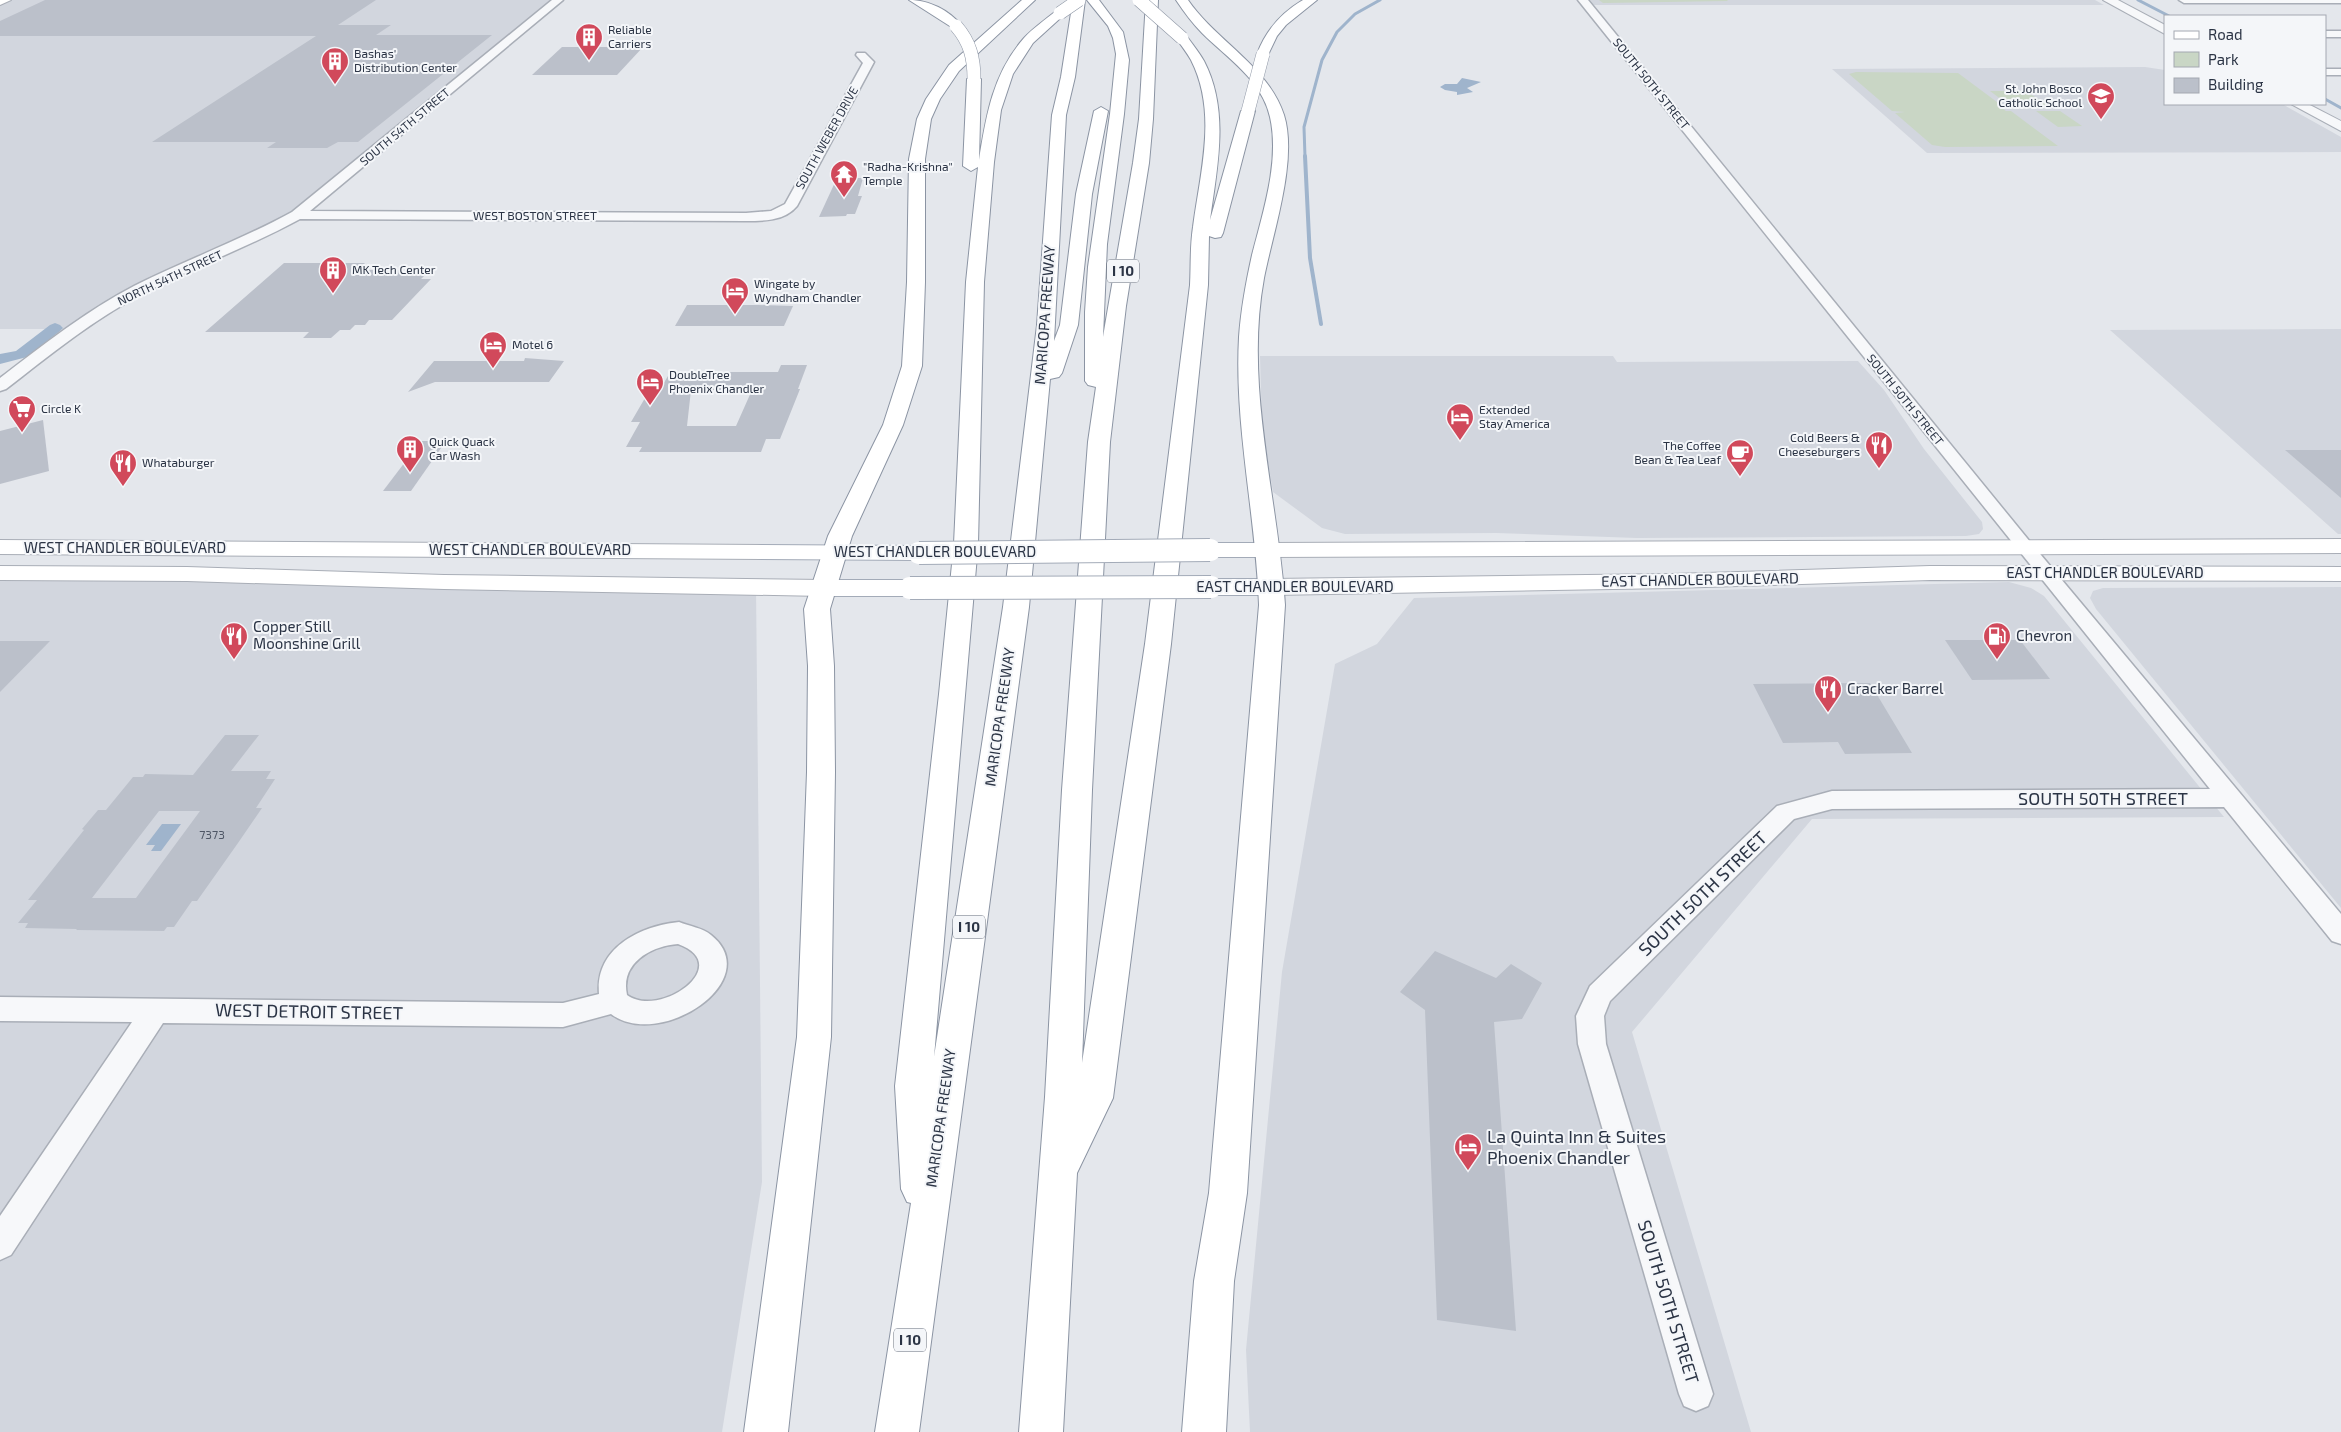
<svg xmlns="http://www.w3.org/2000/svg" width="2341" height="1432" font-family="'Exo 2',sans-serif">
  <style>
    .built { fill: #d2d6de }
    .green { fill: #c9d6c5 }
    .water { fill: #9fb4cc }
    .lines { fill: none; stroke-linecap: round; stroke-linejoin: round }
    .stream-far1 { stroke: #9fb4cc; stroke-width: 3 }
    .stream { stroke: #9fb4cc; stroke-width: 4 }
    .canal { fill: #9fb4cc; fill-rule: evenodd }
    .building { fill: #bbc0ca; fill-rule: evenodd }
    .minor-casing { stroke: #a9aeb7; stroke-width: 3 }
    .tertiary-casing { stroke: #a9aeb7; stroke-width: 2 }
    .secondary-casing { stroke: #a9aeb7; stroke-width: 2 }
    .primary-casing { stroke: #a3abb8; stroke-width: 2 }
    .motorway-casing { stroke: #8b94a3; stroke-width: 2 }
    .minor { fill: #f7f8fa; fill-rule: evenodd }
    .tertiary { fill: #f7f8fa; fill-rule: evenodd }
    .secondary { fill: #fff; fill-rule: evenodd }
    .primary { fill: #fff; fill-rule: evenodd }
    .motorway { fill: #fff; fill-rule: evenodd }
    .primary-bridge-casing { stroke: #a3abb8; stroke-width: 24; stroke-linecap: butt }
    .motorway-bridge-casing { stroke: #8b94a3; stroke-width: 14; stroke-linecap: butt }
    .primary-bridge { stroke: #fff; stroke-width: 22 }
    .motorway-bridge { stroke: #fff; stroke-width: 13 }
    .labels { text-anchor: middle; stroke-width: 4; stroke-linejoin: round; paint-order: stroke }
    .far-poi-label { font-size: 12px; fill: #2b3445; stroke: #f4f6f9; text-anchor: start }
    .far-street-label { font-size: 12px; fill: #2b3445; stroke: #f4f6f9 }
    .number-label { font-size: 12px; fill: #4f5766 }
    .shield { fill: #f4f6f9; stroke: #676e7b; stroke-width: 1 }
    .shield-label { font-size: 14px; font-weight: bold; fill: #2b3445 }
    .street-label { font-size: 15px; fill: #2b3445; stroke: #f4f6f9 }
    .poi-label { font-size: 15px; fill: #2b3445; stroke: #f4f6f9; text-anchor: start }
    .near-street-label { font-size: 18px; fill: #2b3445; stroke: #f4f6f9 }
    .near-poi-label { font-size: 18px; fill: #2b3445; stroke: #f4f6f9; text-anchor: start }
  </style>
  <rect width="100%" height="100%" fill="#e4e7ec"/>
  <g class="built">
    <path d="M0,0H558L297,215L161,279L75,329H0Z"/>
    <path d="M1590,0H2095L2104,5H1594Z"/>
    <path d="M2145,67L2165,70V104H2282L2341,137V152L1927,153L1832,69Z"/>
    <path d="M2341,329V534H2338L2110,330Z"/>
    <path d="M1260,356H1613L1617,362L1858,361L1884,390L1924,449L1982,522L1983,529L1979,534L1966,536L1637,538L1496,533L1345,534L1322,528L1273,492L1262,426Z"/>
    <path d="M0,573L756,587L762,1182L722,1432H0Z"/>
    <path d="M2009,582L2031,588L2044,596L2224,817L1812,819L1632,1032L1751,1432H1250L1246,1350L1282,972L1335,664L1377,644L1414,598Z"/>
    <path d="M2341,587V908L2096,609L2090,598L2093,591L2103,588Z"/>
  </g>
  <g class="green">
    <path d="M1599,0H1727L1728,1L1603,3Z"/>
    <path d="M1856,72L1958,73L2001,105L2000,107L2006,111H2011L2058,146L1945,147L1932,145L1895,113L1905,112L1892,111L1849,74Z"/>
    <path d="M1990,91H2026L2048,106H2010Z"/>
    <path d="M2036,111H2060L2082,126L2058,127Z"/>
  </g>
  <g class="water">
    <path d="M1462,78L1481,82L1467,88L1473,92L1457,95V92L1445,90L1440,87L1445,84H1457Z"/>
    <path d="M162,824H181L161,851H151L155,845H146Z"/>
  </g>
  <g class="lines">
    <g class="stream-far1">
      <path d="M2138,0L2169,16"/>
      <path d="M2325,99L2341,108"/>
      <path d="M1305,157L1304,127L1322,60L1337,32L1355,14L1380,0"/>
    </g>
    <path class="stream" d="M1305,156L1310,258L1321,324"/>
    <path class="canal" d="M55,323L60,325L63,328L60,331L27,357L0,364V354L16,351L50,325Z"/>
  </g>
  <g class="building">
    <path d="M45,0H376L338,25H391L376,35H492L358,142H338L327,148H267L276,142H152L316,36H0V21Z"/>
    <path d="M562,47H643L617,75H532Z"/>
    <path d="M837,178H863L858,196H862L855,214H847L846,216L819,217Z"/>
    <path d="M284,263H365L358,270H403L399,274H426L421,279H431L392,320H369L365,325H355L350,330H340L331,338H303L309,332H205Z"/>
    <path d="M687,305H758L793,306L784,326H675Z"/>
    <path d="M525,358L564,361L549,382H435L408,392L434,361H524Z"/>
    <path d="M781,365H807L798,389H800L780,439H766L761,452H639L642,447H626L640,422H631L652,386H662L668,376H679L681,372H778ZM691,390H752L736,426H687Z"/>
    <path d="M43,420L49,471L0,484V431Z"/>
    <path d="M421,441H446L411,491H383Z"/>
    <path d="M2285,450H2341V498Z"/>
    <path d="M1945,640H2020L2050,679L1972,680Z"/>
    <path d="M0,641H50L0,692Z"/>
    <path d="M1870,683L1912,753L1845,754L1838,742L1783,743L1753,684Z"/>
    <path d="M225,735H259L231,771H271L266,779H275L256,808H262L238,843L197,901H192L174,927H167L164,931L76,930L77,929L25,928L28,923H18L37,900H28L84,830L82,829L98,810H106L133,777H143L145,774L193,775ZM159,811H200L136,898H92Z"/>
    <path d="M1435,951L1496,978L1511,964L1542,983L1522,1019L1494,1022L1516,1331L1437,1320L1425,1010L1400,992Z"/>
  </g>
  <g class="lines">
    <g class="minor-casing">
      <g id="minor">
        <path d="M552,0H563L310,211L746,213L771,211L785,204L863,63L856,55L857,53H865L874,62L797,206C785,221 763,221 746,221L300,219C249,247 195,266 144,293C94,319 50,355 6,389L0,391V378C43,345 86,311 134,286C186,260 241,240 292,212Z"/>
        <path d="M1578,0H1588L2031,543L2341,914V944L2332,941L2224,807L1832,809L1794,819L1610,1001L1604,1016L1606,1044L1713,1394L1708,1406L1696,1411L1684,1406L1679,1394L1578,1044L1576,1016L1590,986L1777,806L1832,791L2210,789Z"/>
        <path d="M2179,0H2341V3H2184Z"/>
        <rect x="2325" y="31" width="16" height="6"/>
        <rect x="2325" y="69" width="16" height="6"/>
        <path d="M679,922C689,926 703,928 711,935C767,980 660,1051 611,1014L563,1027L163,1023L11,1255L0,1260V1216L132,1022L0,1021V997L563,1003L599,994C595,948 640,926 679,922ZM678,944C736,965 660,1019 627,995C620,963 651,946 678,944Z"/>
      </g>
    </g>
    <g class="tertiary-casing">
      <g id="tertiary">
        <path d="M2103,0H2118L2165,25V34Z"/>
        <path d="M2291,104H2308L2341,121V131Z"/>
      </g>
    </g>
    <g class="secondary-casing">
      <g id="secondary">
        <path d="M0,0H11L0,5Z"/>
        <path d="M2341,539V553L1270,557L1262,555L1258,550L1262,545L1270,543Z"/>
        <path d="M0,540L762,545L770,547L774,552L770,557L762,559L0,554Z"/>
        <path d="M0,566L187,567L444,575L823,580L832,583L835,588L832,593L823,596L444,589L187,581L0,580Z"/>
        <path d="M1930,566L2341,567V581L1930,580L1672,588L1272,595L1263,592L1260,587L1263,582L1272,579L1672,574Z"/>
      </g>
    </g>
    <g class="primary-casing">
      <g id="primary">
        <path d="M1210,543H1270L1278,545L1282,550L1278,555L1270,557H1210L1202,555L1198,550L1202,545Z"/>
        <path d="M762,545L919,546L927,548L931,553L927,558L919,560L762,559L754,557L750,552L754,547Z"/>
        <path d="M1211,579H1272L1281,582L1284,587L1281,592L1272,595H1211L1202,592L1199,587L1202,582Z"/>
        <path d="M823,580H910L919,583L922,588L919,593L910,596H823L814,593L811,588L814,583Z"/>
      </g>
    </g>
    <g class="motorway-casing">
      <g id="motorway">
        <path d="M909,0C929,0 949,10 962,26L956,30Z"/>
        <path d="M1022,0H1035L959,71L940,99L931,119L925,159V282L922,366L903,425L852,536L830,609L834,666L835,772L831,1037L788,1432H744L797,1037L807,772L808,666L804,609L828,536L883,425L902,366L907,282L909,159L917,119L926,99L949,65Z"/>
        <path d="M1073,0H1085L1075,77L1066,115L1054,341L1060,325L1076,194L1094,111L1101,107L1108,111L1092,194L1078,325L1062,373L1059,377L1050,379L1029,607L919,1432H875L911,1203L907,1202L901,1189L895,1086L939,694L954,544L966,282L978,167L971,171L963,166L967,79L974,75L981,79L979,160C986,116 993,73 1024,38C1033,28 1045,20 1056,11H1064L1066,13L1033,43L1013,74L1001,110L994,162L984,282L978,544L934,1057L1003,607L1037,325L1052,115L1061,77Z"/>
        <path d="M1087,0H1099L1123,32L1129,60L1124,114L1107,244L1103,337L1133,163L1139,119L1146,0H1158L1153,119L1149,163L1126,306L1110,442L1092,790L1082,1063L1145,644L1190,285C1191,266 1190,246 1193,227C1200,172 1218,113 1191,60C1187,53 1181,45 1176,38L1178,35H1186C1192,44 1199,52 1204,61C1230,111 1217,167 1210,220L1241,111L1248,107L1255,111L1223,233L1221,237L1215,238L1209,236L1208,285L1171,644L1113,1098L1077,1173L1063,1432H1019L1045,1097L1062,790L1088,442L1096,387L1088,385L1085,381V312L1088,267L1110,114L1116,54L1113,38L1108,26Z"/>
        <path d="M1176,0H1188C1216,41 1268,66 1284,115C1298,160 1273,232 1264,278C1244,386 1278,497 1285,605L1247,1193L1234,1281L1226,1432H1182L1194,1281L1209,1193L1259,605C1256,516 1234,426 1239,337C1241,309 1246,282 1252,255C1263,212 1280,161 1270,117C1262,80 1227,58 1202,33C1192,23 1184,12 1176,0Z"/>
        <path d="M1303,0H1317L1286,25L1277,36L1267,57H1259L1257,54C1266,30 1281,13 1303,0Z"/>
      </g>
    </g>
    <use href="#minor" class="minor"/>
    <use href="#tertiary" class="tertiary"/>
    <use href="#secondary" class="secondary"/>
    <use href="#primary" class="primary"/>
    <use href="#motorway" class="motorway"/>
    <g class="primary-bridge-casing">
      <g id="primary-bridge">
        <path d="M919,553L1210,550"/>
        <path d="M910,588L1211,587"/>
      </g>
    </g>
    <g class="motorway-bridge-casing">
      <g id="motorway-bridge">
        <path d="M1139,0L1182,38"/>
        <path d="M1060,13L1079,0"/>
        <path d="M956,26C970,42 974,58 974,79"/>
        <path d="M1248,111L1263,54"/>
      </g>
    </g>
    <use href="#primary-bridge" class="primary-bridge"/>
    <use href="#motorway-bridge" class="motorway-bridge"/>
  </g>
  <defs>
    <g id="building-pin" transform="scale(1.4375)"><path d="M0 17L-7.5 6A9.5 9.5 0 1 1 7.5 6Z" fill="#d1495b" stroke="#f4f6f9"/><path d="M-4-6H4V6H1V3H-1V6H-4ZM-2.5-4.3h1.7v1.8h-1.7ZM.8-4.3h1.7v1.8H.8ZM-2.5-1h1.7V.8h-1.7ZM.8-1h1.7V.8H.8Z" fill="#fff"/></g>
    <g id="school-pin" transform="scale(1.4375)"><path d="M0 17L-7.5 6A9.5 9.5 0 1 1 7.5 6Z" fill="#d1495b" stroke="#f4f6f9"/><path d="M0-5L7-2L0 1L-7-2ZM-4 1L0 2.5L4 1V4Q0 6-4 4Z" fill="#fff"/></g>
    <g id="temple-pin" transform="scale(1.4375)"><path d="M0 17L-7.5 6A9.5 9.5 0 1 1 7.5 6Z" fill="#d1495b" stroke="#f4f6f9"/><path d="M0-6L5-2H3V0L6.5 2.5H4V6H1.5V3h-3V6H-4V2.5H-6.5L-3 0V-2H-5Z" fill="#fff"/></g>
    <g id="hotel-pin" transform="scale(1.4375)"><path d="M0 17L-7.5 6A9.5 9.5 0 1 1 7.5 6Z" fill="#d1495b" stroke="#f4f6f9"/><path d="M-6-4.5h1.5V1H6V5H4.5V3h-9V5H-6ZM-4 0a1.8 1.8 0 1 1 3.6 0ZM.5 0V-2.5h3Q6-2.5 6 0Z" fill="#fff"/></g>
    <g id="supermarket-pin" transform="scale(1.4375)"><path d="M0 17L-7.5 6A9.5 9.5 0 1 1 7.5 6Z" fill="#d1495b" stroke="#f4f6f9"/><path d="M-6-5.5h2.5l.6 2H6L4.5 2H-2.5L-4.4-4H-6ZM-1.5 3.2a1.3 1.3 0 1 0 .1 0ZM3 3.2a1.3 1.3 0 1 0 .1 0Z" fill="#fff"/></g>
    <g id="restaurant-pin" transform="scale(1.4375)"><path d="M0 17L-7.5 6A9.5 9.5 0 1 1 7.5 6Z" fill="#d1495b" stroke="#f4f6f9"/><path d="M-5-6h1v4h1v-4h1v4h1v-4h1v5L-1.5 .5V6h-2V.5L-5-1ZM5-6V6H3V1.5H1.5Q1.5-4 5-6Z" fill="#fff"/></g>
    <g id="cafe-pin" transform="scale(1.4375)"><path d="M0 17L-7.5 6A9.5 9.5 0 1 1 7.5 6Z" fill="#d1495b" stroke="#f4f6f9"/><path d="M-5.5-4.5H6V0H3Q3 3.5 0 3.5H-2.5Q-5.5 3.5-5.5 0ZM3-3.2v2h1.7v-2ZM-6 4.5H4V6H-6Z" fill="#fff"/></g>
    <g id="fuel-pin" transform="scale(1.4375)"><path d="M0 17L-7.5 6A9.5 9.5 0 1 1 7.5 6Z" fill="#d1495b" stroke="#f4f6f9"/><path d="M-5.5-6h7V0h2V4h1.3V-2.5L3-4.5l.8-.8L6-3V5H2.5V1h-1V6h-7ZM-4.2-4.7v3.2H.2V-4.7Z" fill="#fff"/></g>
  </defs>
  <g fill-rule="evenodd">
    <use href="#building-pin" x="589" y="37"/>
    <use href="#building-pin" x="335" y="61"/>
    <use href="#school-pin" x="2101" y="96"/>
    <use href="#temple-pin" x="844" y="174"/>
    <use href="#building-pin" x="333" y="270"/>
    <use href="#hotel-pin" x="735" y="291"/>
    <use href="#hotel-pin" x="493" y="345"/>
    <use href="#hotel-pin" x="650" y="382"/>
    <use href="#supermarket-pin" x="22" y="409"/>
    <use href="#hotel-pin" x="1460" y="417"/>
    <use href="#restaurant-pin" x="1879" y="445"/>
    <use href="#building-pin" x="410" y="449"/>
    <use href="#cafe-pin" x="1740" y="453"/>
    <use href="#restaurant-pin" x="123" y="463"/>
    <use href="#restaurant-pin" x="234" y="636"/>
    <use href="#fuel-pin" x="1997" y="636"/>
    <use href="#restaurant-pin" x="1828" y="689"/>
    <use href="#hotel-pin" x="1468" y="1147"/>
  </g>
  <g class="labels">
    <g class="far-poi-label">
      <text x="608" y="34">Reliable<tspan x="608" dy="14">Carriers</tspan></text>
      <text x="354" y="58">Bashas'<tspan x="354" dy="14">Distribution Center</tspan></text>
      <text x="2082" y="93" text-anchor="end">St. John Bosco<tspan x="2082" dy="14">Catholic School</tspan></text>
      <text x="863" y="171">"Radha-Krishna"<tspan x="863" dy="14">Temple</tspan></text>
      <text x="352" y="274">MK Tech Center</text>
      <text x="754" y="288">Wingate by<tspan x="754" dy="14">Wyndham Chandler</tspan></text>
      <text x="512" y="349">Motel 6</text>
      <text x="669" y="379">DoubleTree<tspan x="669" dy="14">Phoenix Chandler</tspan></text>
      <text x="41" y="413">Circle K</text>
      <text x="1479" y="414">Extended<tspan x="1479" dy="14">Stay America</tspan></text>
      <text x="1860" y="442" text-anchor="end">Cold Beers &amp;<tspan x="1860" dy="14">Cheeseburgers</tspan></text>
      <text x="429" y="446">Quick Quack<tspan x="429" dy="14">Car Wash</tspan></text>
      <text x="1721" y="450" text-anchor="end">The Coffee<tspan x="1721" dy="14">Bean &amp; Tea Leaf</tspan></text>
      <text x="142" y="467">Whataburger</text>
    </g>
    <g class="far-street-label">
      <text transform="translate(1651 84) rotate(51)" y="4">SOUTH 50TH STREET</text>
      <text transform="translate(405 127) rotate(-40)" y="4">SOUTH 54TH STREET</text>
      <text transform="translate(827 138) rotate(-61)" y="4">SOUTH WEBER DRIVE</text>
      <text x="535" y="220">WEST BOSTON STREET</text>
      <text transform="translate(170 278) rotate(-25)" y="4">NORTH 54TH STREET</text>
      <text transform="translate(1905 400) rotate(51)" y="4">SOUTH 50TH STREET</text>
    </g>
    <g class="number-label">
      <text x="212" y="839">7373</text>
    </g>
    <g class="shield">
      <rect x="1107" y="259.5" width="32" height="23" rx="4"/>
      <rect x="953" y="915.5" width="32" height="23" rx="4"/>
      <rect x="894" y="1328.5" width="32" height="23" rx="4"/>
    </g>
    <g class="shield-label">
      <text x="1123" y="276">I 10</text>
      <text x="969" y="932">I 10</text>
      <text x="910" y="1345">I 10</text>
    </g>
    <g class="street-label">
      <text transform="translate(1045 315) rotate(-86)" y="5">MARICOPA FREEWAY</text>
      <text x="125" y="553">WEST CHANDLER BOULEVARD</text>
      <text x="530" y="555">WEST CHANDLER BOULEVARD</text>
      <text x="935" y="557">WEST CHANDLER BOULEVARD</text>
      <text x="2105" y="578">EAST CHANDLER BOULEVARD</text>
      <text transform="translate(1700 580) rotate(-1)" y="5">EAST CHANDLER BOULEVARD</text>
      <text x="1295" y="592">EAST CHANDLER BOULEVARD</text>
      <text transform="translate(1000 717) rotate(-82)" y="5">MARICOPA FREEWAY</text>
      <text transform="translate(941 1118) rotate(-82)" y="5">MARICOPA FREEWAY</text>
    </g>
    <g class="poi-label">
      <text x="253" y="632">Copper Still<tspan x="253" dy="17">Moonshine Grill</tspan></text>
      <text x="2016" y="641">Chevron</text>
      <text x="1847" y="694">Cracker Barrel</text>
    </g>
    <g class="near-street-label">
      <text x="2103" y="805">SOUTH 50TH STREET</text>
      <text transform="translate(1703 894) rotate(-44)" y="6">SOUTH 50TH STREET</text>
      <text transform="translate(309 1012) rotate(1)" y="6">WEST DETROIT STREET</text>
      <text transform="translate(1668 1302) rotate(73)" y="6">SOUTH 50TH STREET</text>
    </g>
    <g class="near-poi-label">
      <text x="1487" y="1143">La Quinta Inn &amp; Suites<tspan x="1487" dy="21">Phoenix Chandler</tspan></text>
    </g>
  </g>
  <rect x="2164" y="15" width="162" height="90" fill="#f4f6f9" stroke="#a4a8b1"/>
  <rect x="2174" y="31" width="25" height="8" fill="#ffffff" stroke="#a4a8b1"/>
  <text x="2208" y="40" font-size="15" fill="#2b3445">Road</text>
  <rect x="2174" y="52" width="25" height="15" fill="#c9d6c5" stroke="#a4a8b1"/>
  <text x="2208" y="65" font-size="15" fill="#2b3445">Park</text>
  <rect x="2174" y="78" width="25" height="15" fill="#bbc0ca" stroke="#a4a8b1"/>
  <text x="2208" y="90" font-size="15" fill="#2b3445">Building</text>
</svg>
